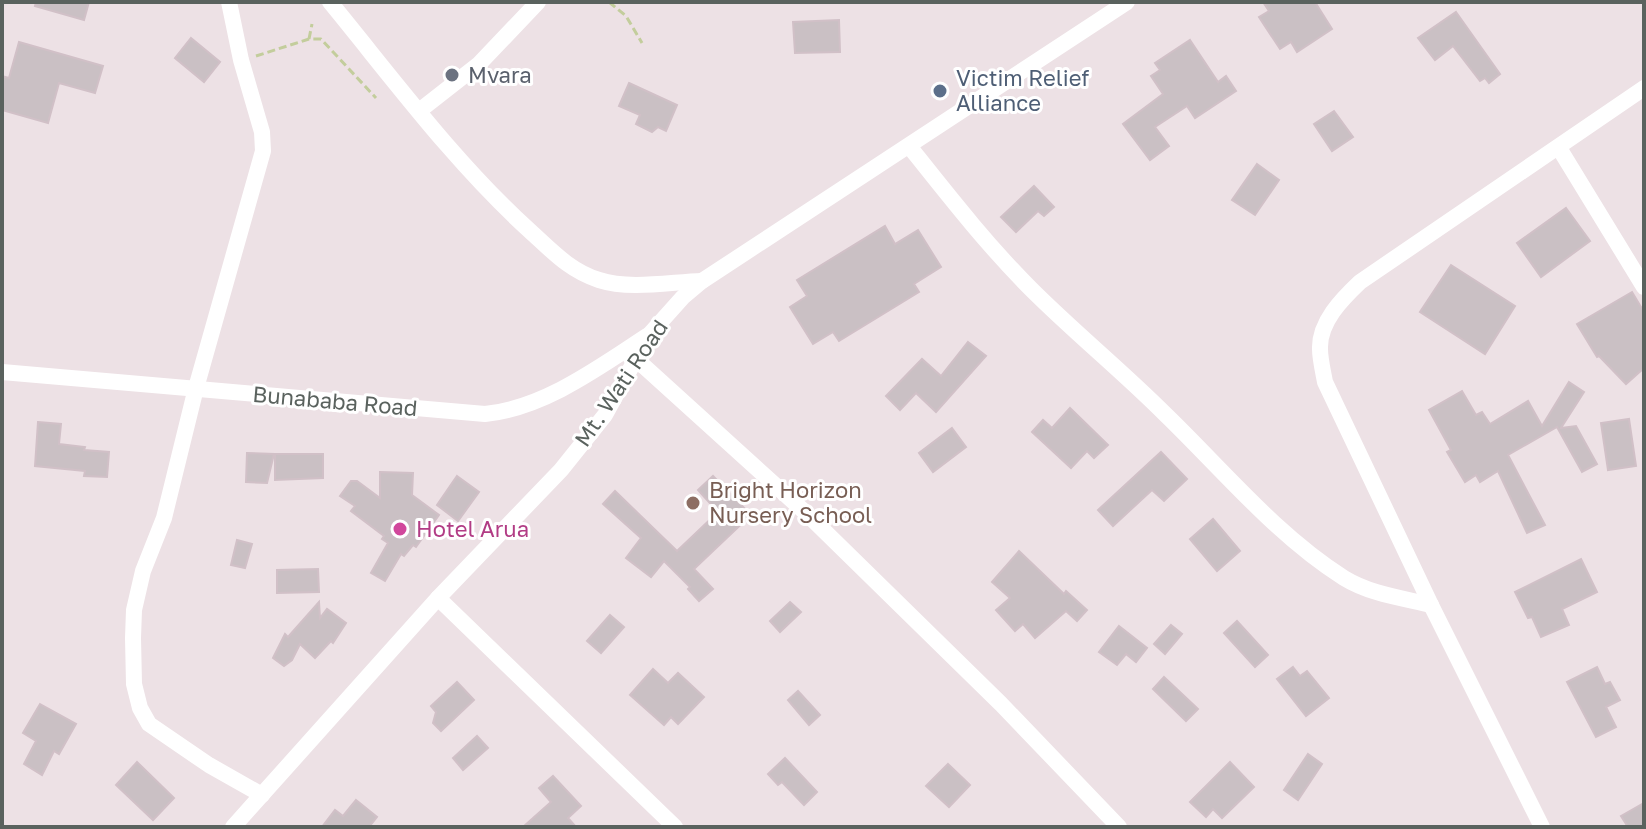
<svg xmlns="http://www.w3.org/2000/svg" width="1646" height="829" font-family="'Golos Text',sans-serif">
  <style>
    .building { fill: #cac0c4; stroke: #d1c0c7; stroke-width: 2 }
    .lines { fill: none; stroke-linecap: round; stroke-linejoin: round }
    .path { stroke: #c3cd9c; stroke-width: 3; stroke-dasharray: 8 4; stroke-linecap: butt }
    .street { stroke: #fff; stroke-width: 16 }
    .worship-dot { fill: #6b7280; stroke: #fff; stroke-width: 3 }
    .service-dot { fill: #5c6f8a; stroke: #fff; stroke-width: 3 }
    .education-dot { fill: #8d6e63; stroke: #fff; stroke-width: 3 }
    .hotel-dot { fill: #d1479c; stroke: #fff; stroke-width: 3 }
    .labels { text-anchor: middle; stroke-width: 6; stroke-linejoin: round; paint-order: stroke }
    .worship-label { font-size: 22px; fill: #5b616d; stroke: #fff; text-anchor: start }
    .service-label { font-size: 22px; fill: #4e5e75; stroke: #fff; text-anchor: start }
    .street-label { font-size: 22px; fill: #5a625e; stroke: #fff }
    .education-label { font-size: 22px; fill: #785e54; stroke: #fff; text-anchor: start }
    .hotel-label { font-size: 22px; fill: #b23c85; stroke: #fff; text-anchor: start }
  </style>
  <rect width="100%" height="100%" fill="#ede1e5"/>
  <g class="building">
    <path d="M36,2H89L84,20L35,6Z"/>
    <path d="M1263,2H1315L1332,29L1297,52L1291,42L1280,49L1259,17L1269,11Z"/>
    <path d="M1456,12L1500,74L1489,83L1485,78L1480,81L1453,46L1435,60L1418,38Z"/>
    <path d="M839,20L840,52L795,53L793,22Z"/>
    <path d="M191,38L220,62L204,82L175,58Z"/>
    <path d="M1190,40L1218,82L1226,76L1236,91L1195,118L1187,106L1155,127L1169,146L1150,160L1123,124L1163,94L1151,76L1160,70L1155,63Z"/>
    <path d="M19,42L103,66L95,93L59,83L48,123L2,110V76L9,78Z"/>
    <path d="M629,83L677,105L666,131L658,127L652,132L636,124L640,115L619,106Z"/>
    <path d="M1334,111L1353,137L1332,151L1314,124Z"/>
    <path d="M1257,164L1279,180L1255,215L1232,200Z"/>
    <path d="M1034,186L1054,207L1044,216L1038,211L1016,232L1001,217Z"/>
    <path d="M1566,208L1590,241L1541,277L1517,243Z"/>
    <path d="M885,226L895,244L918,230L941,267L914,284L919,292L839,341L833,332L813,344L790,307L807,296L797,280Z"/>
    <path d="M1451,265L1515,306L1485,354L1420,312Z"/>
    <path d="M1632,292L1644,312V368L1626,384L1599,356L1597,357L1577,324Z"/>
    <path d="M968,342L986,356L936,412L916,393L900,410L886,396L922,359L941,376Z"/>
    <path d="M1569,382L1584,392L1561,428L1576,426L1597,464L1582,472L1557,427L1508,455L1545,525L1527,533L1498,471L1480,482L1476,475L1465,482L1447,452L1451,450L1429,410L1462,391L1476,415L1482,412L1490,424L1528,401L1542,426Z"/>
    <path d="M1070,408L1108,445L1094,458L1087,451L1071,468L1032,432L1043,420L1052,428Z"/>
    <path d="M1629,419L1636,466L1608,470L1601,423Z"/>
    <path d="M38,422L61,424L59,444L85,447L84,450L109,452L107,477L84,476L85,471L35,466Z"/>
    <path d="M952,428L966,447L933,472L919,453Z"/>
    <path d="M1161,452L1187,479L1164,501L1152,490L1113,526L1098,510Z"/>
    <path d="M247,453L274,454L267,483L246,482Z"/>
    <path d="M275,454H323V478L275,480Z"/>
    <path d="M380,472L413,473L412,495L439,515L416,547L413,545L404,556L401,554L385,581L371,573L388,543L382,539L384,536L351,511L355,506L340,496L351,481H357L380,498Z"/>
    <path d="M457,476L479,492L458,521L437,505Z"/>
    <path d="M713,476L751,515L694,569L713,589L699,601L688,589L690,587L664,561L651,577L626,558L641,538L603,504L615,491L677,551L718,512L698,490Z"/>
    <path d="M1213,519L1240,551L1217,571L1190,539Z"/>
    <path d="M237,540L252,544L245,568L231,565Z"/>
    <path d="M1019,551L1064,594L1066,591L1087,610L1077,621L1066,611L1035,638L1023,624L1015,631L996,610L1010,598L992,582Z"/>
    <path d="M1581,559L1597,592L1562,609L1569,625L1541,637L1532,617L1528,618L1515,592Z"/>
    <path d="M318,569L319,592L277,593V570Z"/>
    <path d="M319,602L320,618L327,609L346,623L333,643L331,641L315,658L300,644L292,660L284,666L273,658L285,634L288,637Z"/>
    <path d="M790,602L801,612L780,632L770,621Z"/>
    <path d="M610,615L624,627L601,653L587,641Z"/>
    <path d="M1237,621L1268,655L1255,667L1224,633Z"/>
    <path d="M1171,625L1182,634L1165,654L1154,644Z"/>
    <path d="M1119,626L1147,648L1136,662L1126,654L1117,665L1099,652Z"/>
    <path d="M1293,667L1300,676L1307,671L1329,698L1306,716L1277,679Z"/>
    <path d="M1597,667L1605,684L1610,682L1620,700L1606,707L1616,727L1596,737L1567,682Z"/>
    <path d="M653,669L668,683L678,673L704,697L678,724L671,717L664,725L630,695Z"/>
    <path d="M1164,677L1198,709L1186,721L1153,689Z"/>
    <path d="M457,682L474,700L441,731L433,723L436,712L431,706Z"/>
    <path d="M798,691L820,715L809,725L788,700Z"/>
    <path d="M40,704L76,724L59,754L54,751L42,775L24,764L36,741L23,733Z"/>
    <path d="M477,736L488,748L463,770L453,758Z"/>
    <path d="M1308,754L1322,764L1298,800L1284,790Z"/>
    <path d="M785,758L817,792L804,805L782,782L778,785L768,774Z"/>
    <path d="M137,762L174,798L153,820L116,785Z"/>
    <path d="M1230,762L1254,787L1222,818L1213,809L1206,817L1190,802Z"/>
    <path d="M948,764L970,785L949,807L926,786Z"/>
    <path d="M553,776L581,806L568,818L576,827H523L551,802L539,788Z"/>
    <path d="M356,800L377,817L369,827H322L335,810L343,816Z"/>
    <path d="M1644,803V827H1628L1621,816Z"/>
  </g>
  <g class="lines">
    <g class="path">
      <path d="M609,2L626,16L642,43"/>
      <path d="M309,39L312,24"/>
      <path d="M256,56L309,39H321L376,98"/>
    </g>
    <g class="street">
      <path d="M229,2L241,60L262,132L263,151L196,388L164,518L143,571L134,610L133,638L134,684L140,708L149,724L209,765L262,795"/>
      <path d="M330,2C394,80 455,163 530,231C552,251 570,271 599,280C630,290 670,282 702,281"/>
      <path d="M419,111L479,64L538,2"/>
      <path d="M909,146C948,195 987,245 1031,289C1074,332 1122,371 1165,414C1222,469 1276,535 1344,578C1370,594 1402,598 1431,605"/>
      <path d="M1559,148L1644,287"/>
      <path d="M636,359L807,514L1001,704L1119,827"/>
      <path d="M2,372L485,414C544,408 598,368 647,336"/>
      <path d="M438,598L675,827"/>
      <path d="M233,827L438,598L561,470L605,415L649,335L683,297L702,281L1127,2"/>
      <path d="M1542,827L1431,605L1325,382C1323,371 1320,359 1320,349C1319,322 1342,299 1360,282L1644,88"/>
    </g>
  </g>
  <circle class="worship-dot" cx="452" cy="75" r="8"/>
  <circle class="service-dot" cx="940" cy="91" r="8"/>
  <circle class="education-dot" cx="693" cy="503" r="8"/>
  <circle class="hotel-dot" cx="400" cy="529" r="8"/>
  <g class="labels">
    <g class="worship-label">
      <text x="468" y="83">Mvara</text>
    </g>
    <g class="service-label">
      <text x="956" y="86">Victim Relief<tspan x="956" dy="25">Alliance</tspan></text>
    </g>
    <g class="street-label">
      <text transform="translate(621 383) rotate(-56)" y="8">Mt. Wati Road</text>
      <text transform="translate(335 401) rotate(5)" y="8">Bunababa Road</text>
    </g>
    <g class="education-label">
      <text x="709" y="498">Bright Horizon<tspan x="709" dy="25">Nursery School</tspan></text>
    </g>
    <g class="hotel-label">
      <text x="416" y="537">Hotel Arua</text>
    </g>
  </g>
  <rect width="1646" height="829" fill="none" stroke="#5a625e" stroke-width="8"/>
</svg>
